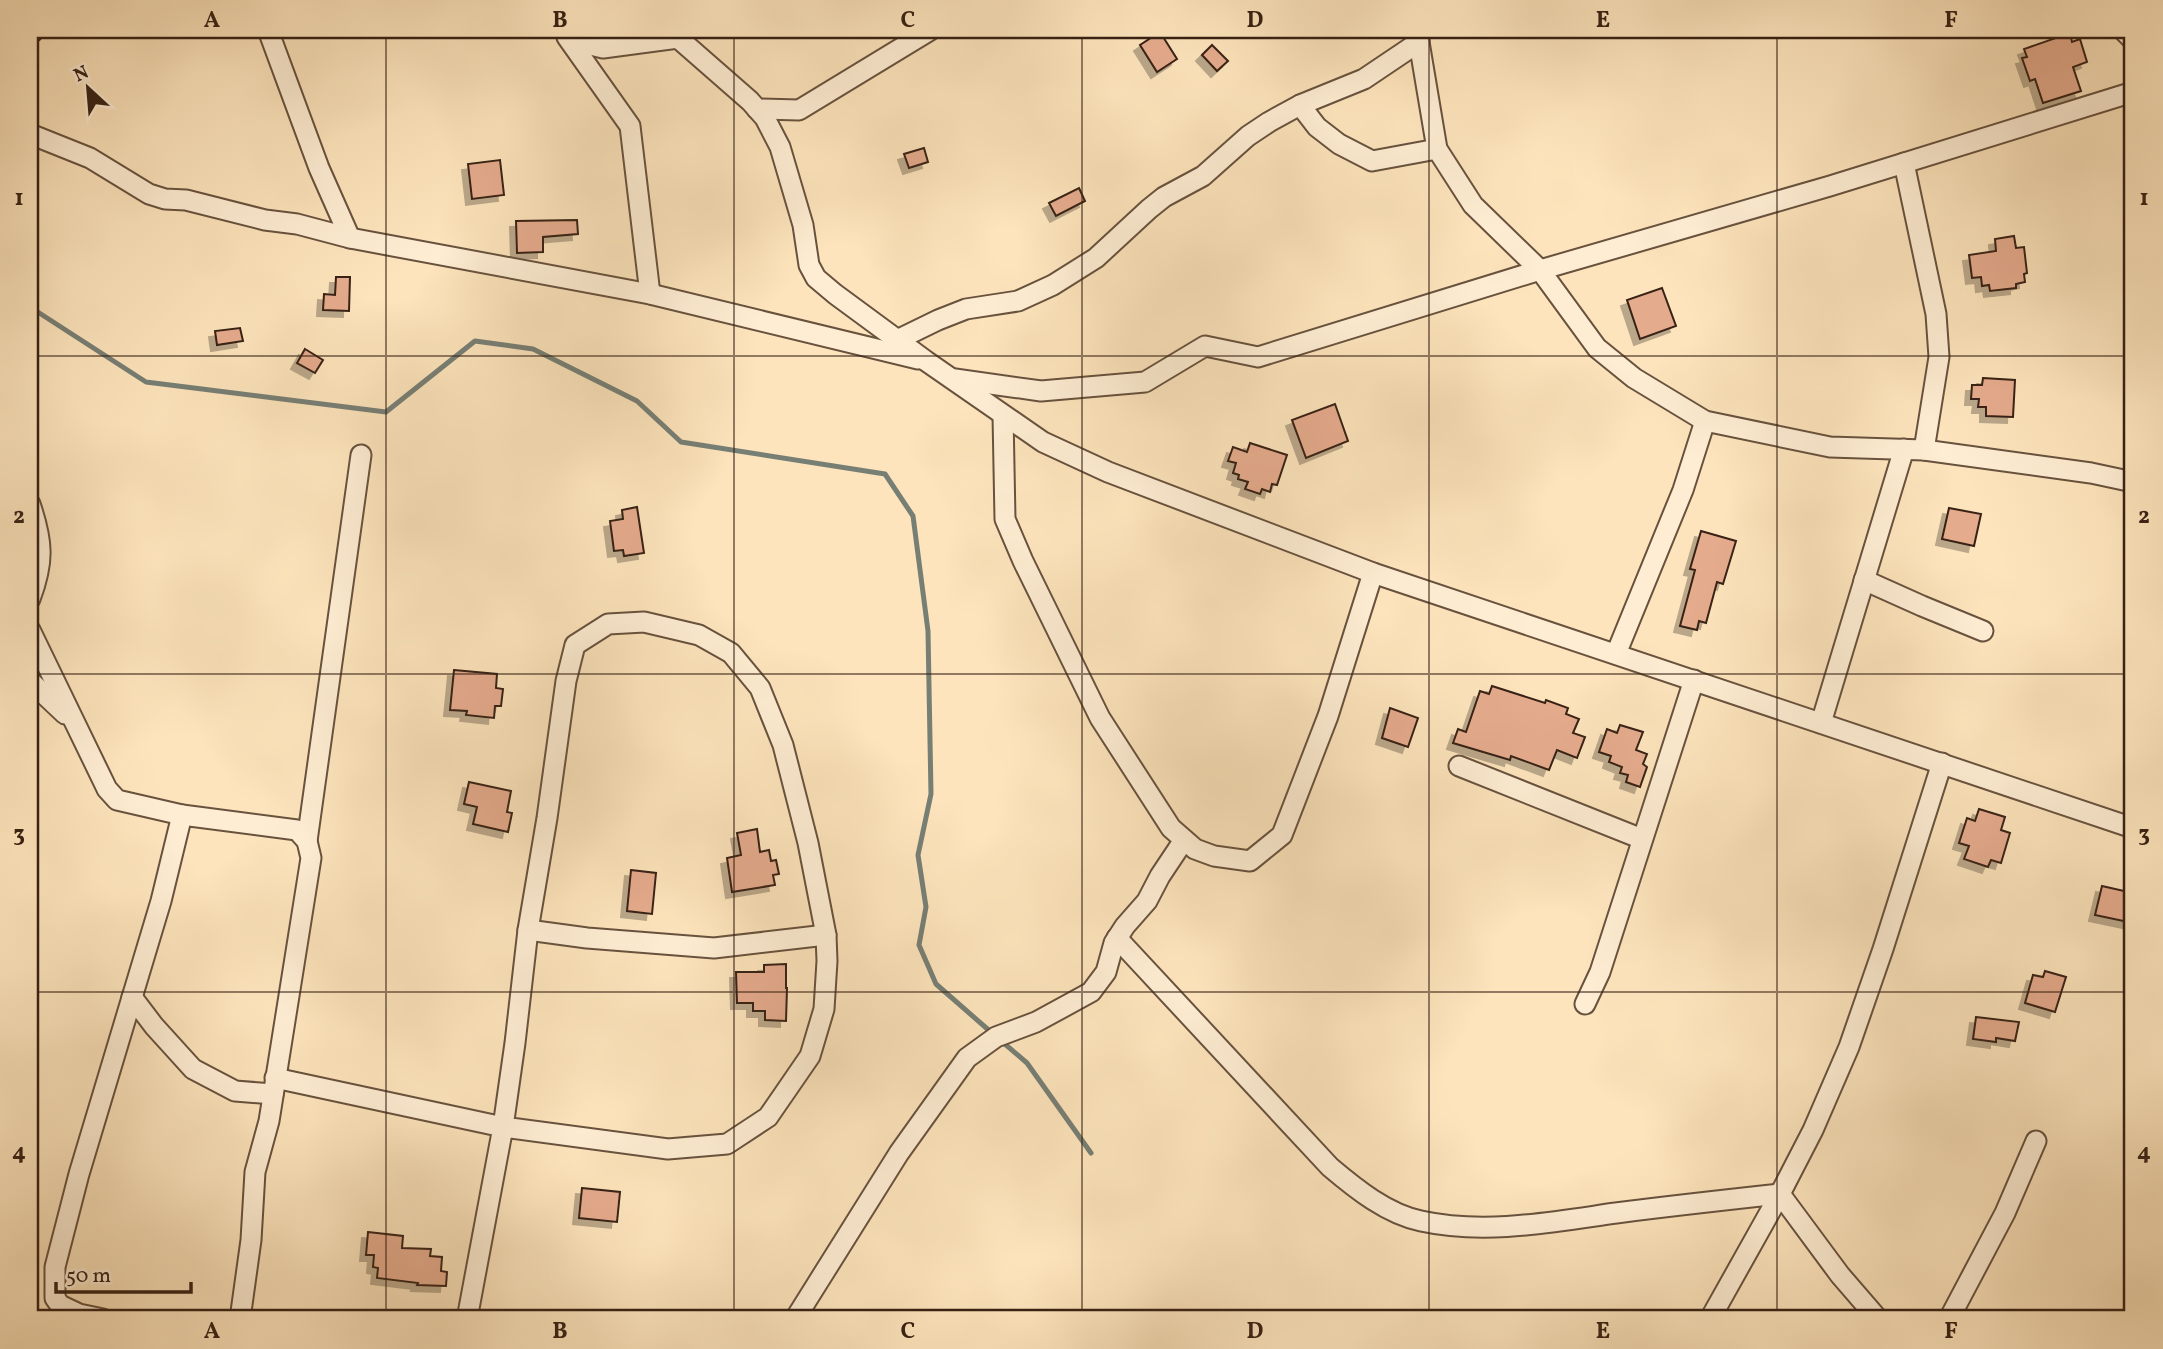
<svg xmlns="http://www.w3.org/2000/svg" width="2163" height="1349" font-family="Vollkorn,serif">
  <style>
    .lines { fill: none; stroke-linecap: round; stroke-linejoin: round }
    .stream { stroke: #777f75; stroke-width: 5 }
    .building { fill: #e5ab8d; stroke: #372114; stroke-width: 2; filter: url(#shadow) }
    .street-casing { stroke: #68523e; stroke-width: 23 }
    .path { stroke: #372114; stroke-width: 3.5; stroke-dasharray: 5 3.5; stroke-linecap: butt }
    .street { stroke: #feedd3; stroke-width: 19 }
    .grid { fill: none; stroke: #372114; stroke-width: 2; stroke-opacity: 0.55 }
    .neatline { fill: none; stroke: #372114; stroke-width: 2.5 }
    .grid-label { font-size: 23px; text-anchor: middle; font-weight: bold; fill: #372114 }
  </style>
  <defs>
    <filter id="shadow"><feDropShadow dx="-6" dy="6" stdDeviation="0" flood-color="#0004"/></filter>
  </defs>
  <rect width="100%" height="100%" fill="#fde4bc"/>
  <filter id="stains"><feTurbulence type="fractalNoise" baseFrequency=".00286" numOctaves="4"/><feColorMatrix values="0 0 0 0 .2 0 0 0 0 .09 0 0 0 0 .02 0 0 0 .5 -.17"/></filter>
  <radialGradient id="worn" r=".72"><stop offset=".6" stop-color="#630" stop-opacity="0"/><stop offset="1" stop-color="#630" stop-opacity=".3"/></radialGradient>
  <g class="lines">
    <g class="stream">
      <path d="M30,307L146,382L386,412L475,341L533,349L637,401L681,442L885,474L913,516L928,631L931,794L918,855L926,907L919,945L936,984L992,1033"/>
      <path d="M999,1039L1027,1063L1091,1153"/>
    </g>
  </g>
  <g class="building">
    <path d="M1160,32L1177,59L1157,72L1140,45Z"/>
    <path d="M2070,33L2072,42L2080,39L2087,62L2073,67L2081,91L2043,103L2035,79L2030,81L2022,58L2027,57L2024,49Z"/>
    <path d="M1212,45L1228,61L1217,71L1202,55Z"/>
    <path d="M924,148L928,162L909,168L904,154Z"/>
    <path d="M500,160L504,195L472,199L468,164Z"/>
    <path d="M1079,188L1085,201L1056,216L1049,203Z"/>
    <path d="M577,220L578,234L543,237V252L517,253L516,221Z"/>
    <path d="M2014,236L2016,248L2024,247L2027,273L2024,274L2025,282L2016,284V288L1990,291L1989,285L1982,286L1981,277L1972,278L1969,255L1996,251L1995,239Z"/>
    <path d="M336,277H350L349,311L323,310L324,294L335,295Z"/>
    <path d="M1662,288L1676,326L1640,339L1627,300Z"/>
    <path d="M240,328L243,341L217,345L215,331Z"/>
    <path d="M305,349L323,360L315,373L297,363Z"/>
    <path d="M1983,378L2015,380L2013,417L1986,416V407H1978L1979,399H1971L1972,385H1982Z"/>
    <path d="M1335,404L1348,441L1306,458L1292,420Z"/>
    <path d="M1250,443L1287,455L1277,485L1272,484L1270,492L1262,489L1260,494L1245,489L1248,482L1238,479L1239,475L1233,473L1236,463L1228,461L1233,447L1247,452Z"/>
    <path d="M637,507L644,553L624,556L623,550L614,551L610,521L623,519L622,510Z"/>
    <path d="M1949,508L1981,514L1974,546L1942,539Z"/>
    <path d="M1701,531L1736,541L1723,584L1717,582L1706,623L1699,621L1697,630L1680,626L1695,570L1690,569Z"/>
    <path d="M454,670L497,674L496,688L503,689L501,706H495L494,718L466,715L467,711L450,710Z"/>
    <path d="M1492,686L1545,703L1546,700L1568,708L1566,714L1579,719L1573,733L1585,737L1577,758L1557,750L1549,770L1511,756L1510,760L1453,743L1458,729L1466,732L1480,691L1489,694Z"/>
    <path d="M1390,708L1418,718L1408,747L1382,738Z"/>
    <path d="M1620,725L1643,732L1636,750L1647,754L1643,764L1647,767L1640,787L1626,782L1628,775L1620,773L1622,767L1609,762L1611,756L1599,752L1607,729L1617,733Z"/>
    <path d="M469,782L511,791L507,812L512,813L508,832L473,824L477,807L464,804Z"/>
    <path d="M1979,809L2005,817L2001,830L2010,833L2001,863L1991,860L1988,867L1964,859L1969,846L1959,843L1967,818L1975,821Z"/>
    <path d="M757,829L760,852L769,850L771,861L776,860L779,874L773,875L775,885L732,892L727,858L741,855L737,833Z"/>
    <path d="M631,870L656,873L652,914L627,911Z"/>
    <path d="M2102,886L2133,893V923L2095,915Z"/>
    <path d="M786,964V988H787L786,1021L765,1020V1011H753V1003H737L736,972H764V965Z"/>
    <path d="M2045,971L2066,977L2055,1012L2025,1003L2033,975L2043,977Z"/>
    <path d="M1976,1017L2019,1022L2015,1041L1996,1038V1042L1973,1039Z"/>
    <path d="M582,1188L620,1192L617,1222L579,1218Z"/>
    <path d="M368,1232L403,1236L402,1248L431,1249L430,1256L442,1257L441,1271L447,1272L446,1286L417,1285L418,1283L377,1278L378,1268L373,1267L374,1255H366Z"/>
  </g>
  <g class="lines">
    <g class="street-casing">
      <g id="street">
        <path d="M268,30L319,168L350,238"/>
        <path d="M2123,30L2133,40"/>
        <path d="M567,37L630,126L650,294"/>
        <path d="M570,40L603,48L678,38L750,101L765,118L780,147L803,225L809,265L816,278L835,294L926,361L1043,442L1108,472L1373,573L2133,828"/>
        <path d="M1419,42L1437,149"/>
        <path d="M1300,105L1317,127L1339,144L1372,161L1437,149L1473,205L1540,270L1597,348L1634,378L1705,421L1830,447L1924,450L2091,473L2133,482"/>
        <path d="M757,109L799,110L929,31"/>
        <path d="M30,134L90,158L149,194L165,199L186,200L265,220L297,224L350,238L650,294L918,359"/>
        <path d="M1904,163L1936,314L1939,357L1924,450"/>
        <path d="M897,340L938,320L966,309L1018,301L1053,285L1096,258L1149,209L1164,197L1203,176L1248,136L1269,122L1300,105L1364,79L1419,42V30"/>
        <path d="M955,379L1041,391L1145,382L1205,346L1258,357L1540,270L1830,186L2133,92"/>
        <path d="M1003,415L1005,519L1023,561L1100,718L1171,828L1195,849L1214,856L1250,861L1282,835L1328,716L1373,573"/>
        <path d="M30,504C43,542 44,562 30,599"/>
        <path d="M1864,580L1922,606L1983,631"/>
        <path d="M30,630L107,789L117,800L182,815L297,830L307,841L311,858L269,1121L255,1172L251,1240L240,1319"/>
        <path d="M1616,654L1683,490L1705,421"/>
        <path d="M30,681L65,714"/>
        <path d="M1821,723L1904,449"/>
        <path d="M1459,766L1642,839"/>
        <path d="M307,841L361,455"/>
        <path d="M528,930L587,938L714,948L826,935"/>
        <path d="M1117,938L1330,1167C1356,1189 1387,1214 1421,1221C1485,1235 1552,1222 1616,1213C1671,1206 1725,1200 1780,1194L1840,1275L1878,1319"/>
        <path d="M132,997L154,1026L193,1069L235,1091L273,1094"/>
        <path d="M1585,1004L1600,972L1694,680"/>
        <path d="M275,1078L503,1127L668,1149L727,1144L768,1117L810,1056L824,1009L827,961L826,935L808,843L783,745L760,688L731,653L699,635L644,622L608,624L575,645L566,681L547,818L528,930L515,1043L503,1127L467,1319"/>
        <path d="M103,1319L79,1314L60,1305L55,1298V1267L79,1174L161,901L182,815"/>
        <path d="M795,1319L899,1153L967,1058L996,1037L1036,1022L1091,992L1106,972L1114,943L1125,926L1147,901L1160,876L1184,840"/>
        <path d="M1710,1319L1780,1194L1813,1130L1849,1047L1883,949L1942,763"/>
        <path d="M1949,1319L2005,1213L2036,1141"/>
      </g>
    </g>
    <path class="path" d="M30,47L50,30"/>
    <use href="#street" class="street"/>
  </g>
  <path class="grid" d="M386,30V1319M734,30V1319M1082,30V1319M1429,30V1319M1777,30V1319M30,356H2133M30,674H2133M30,992H2133"/>
  <rect width="2163" height="1349" fill="none" stroke="#fde4bc" stroke-width="77"/>
  <g transform="translate(88 88) rotate(334)" stroke="#feedd3" stroke-width="5" paint-order="stroke">
  <path d="M0-5L12 26L0 18L-12 26Z" fill="#372114"/>
  <text y="-10" font-size="19" font-weight="bold" text-anchor="middle" fill="#372114">N</text>
  </g>
  <path d="M56 1282v10h135v-10" fill="none" stroke="#372114" stroke-width="3.5"/>
  <text x="66" y="1282" font-size="21" fill="#372114" stroke="#feedd3" stroke-width="5" paint-order="stroke">50 m</text>
  <rect x="38" y="38" width="2086" height="1272" class="neatline"/>
  <g class="grid-label">
    <text x="212" y="27">A</text>
    <text x="560" y="27">B</text>
    <text x="908" y="27">C</text>
    <text x="1255" y="27">D</text>
    <text x="1603" y="27">E</text>
    <text x="1951" y="27">F</text>
    <text x="19" y="205">1</text>
    <text x="2144" y="205">1</text>
    <text x="19" y="523">2</text>
    <text x="2144" y="523">2</text>
    <text x="19" y="841">3</text>
    <text x="2144" y="841">3</text>
    <text x="19" y="1159">4</text>
    <text x="2144" y="1159">4</text>
    <text x="212" y="1338">A</text>
    <text x="560" y="1338">B</text>
    <text x="908" y="1338">C</text>
    <text x="1255" y="1338">D</text>
    <text x="1603" y="1338">E</text>
    <text x="1951" y="1338">F</text>
  </g>
  <rect width="100%" height="100%" filter="url(#stains)"/>
  <rect width="100%" height="100%" fill="url(#worn)"/>
</svg>
